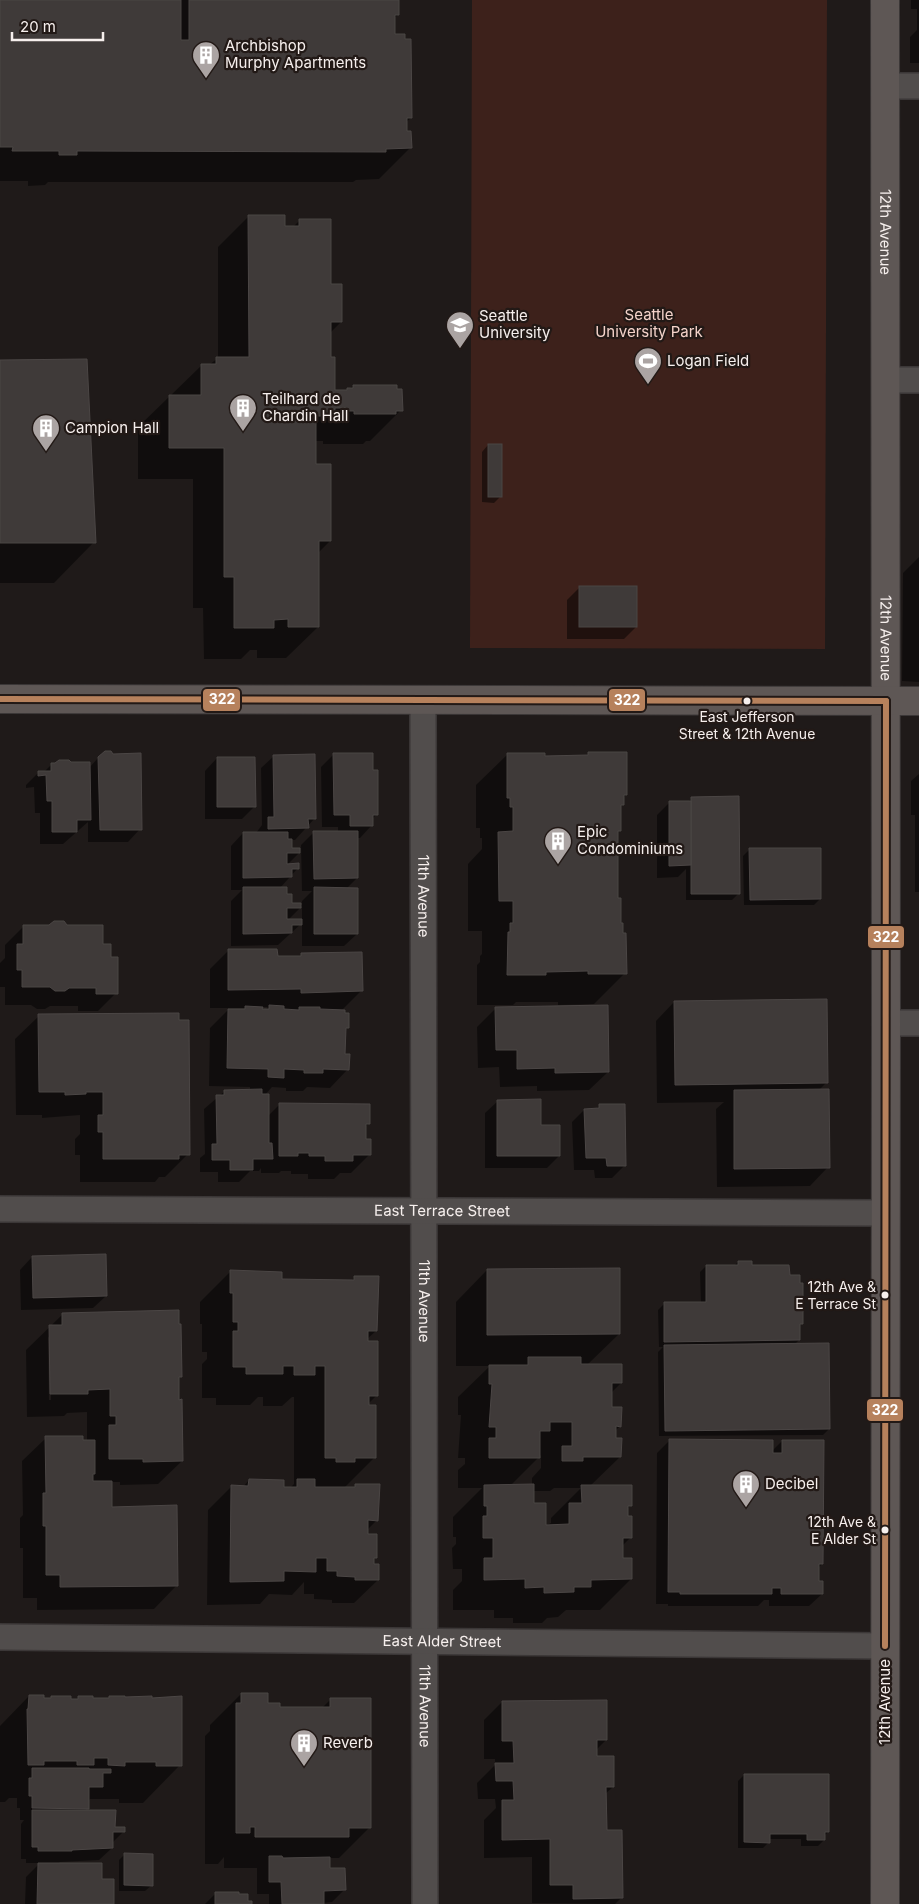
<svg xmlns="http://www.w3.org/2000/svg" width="919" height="1904" font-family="Inter,sans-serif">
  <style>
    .green { fill: #3d211b }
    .shadow { fill: #0007; fill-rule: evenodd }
    .building { fill: #3f3a39; stroke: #4b4645 }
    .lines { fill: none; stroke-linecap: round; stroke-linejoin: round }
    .street-casing { stroke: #3b3737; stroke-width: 28 }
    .secondary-casing { stroke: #3b3737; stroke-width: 30 }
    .street { stroke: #514d4c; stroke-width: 25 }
    .secondary { stroke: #5e5755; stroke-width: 28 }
    .bus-1-casing { stroke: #221916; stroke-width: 10 }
    .bus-1 { stroke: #b6815c; stroke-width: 6 }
    .bus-dot { fill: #f6efed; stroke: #221916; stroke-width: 2 }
    .labels { text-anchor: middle; stroke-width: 4.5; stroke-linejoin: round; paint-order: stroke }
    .bus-label { font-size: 14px; fill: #f6efed; stroke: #221916; text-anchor: end }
    .poi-label { font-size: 15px; fill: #f6efed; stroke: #221916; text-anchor: start }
    .street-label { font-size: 15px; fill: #f6efed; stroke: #221916 }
    .park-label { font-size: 15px; fill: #f4d3ca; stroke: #221916 }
    .line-badge { stroke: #221916; stroke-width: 2 }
    .badge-label { font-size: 14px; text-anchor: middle; font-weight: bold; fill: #fff }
  </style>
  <rect width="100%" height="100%" fill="#1f1a19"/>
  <path class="green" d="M472,0H827L825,649L470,648Z"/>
  <g class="shadow">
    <path d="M0,0H398V15L394,18V35L411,118L406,122V133L410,148L379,179L356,180L353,182H48L45,185L28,186V181H0Z"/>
    <path d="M911,0H919V63H910V37L917,30V9H911Z"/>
    <path d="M249,216L284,227H293L300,220L330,285L341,322L330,333V358L334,391H345L353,386L401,410L370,441H366L363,444H323V441H315V465L330,541L318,553V627L286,658H257V650H250L241,659H204L203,608H193V479H138V427L202,365H209L218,358V247Z"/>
    <path d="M0,362L94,542L54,583H0Z"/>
    <path d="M488,445L500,497L494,503L482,502V452Z"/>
    <path d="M919,557V682L902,681L903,573Z"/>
    <path d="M580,587L636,627L624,639H567V600Z"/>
    <path d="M589,753L626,795L623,798V804L619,808V830L616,834L617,899L625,973L594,1004L558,1005V1002H516L513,1005H477V965L480,962V956L482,954V931H468V864L482,849V838H480V828H476V785L508,754L544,757L585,756Z"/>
    <path d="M334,754L372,772L377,814L372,819V825L360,838H357V878L346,889L357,934L344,946H302V923L278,945L231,946V901L242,890H231V846L243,833H256L262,825L261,768L274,756L315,818L295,840H290L291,850L299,853L287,865L298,868L280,888L291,905H302V901L312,891H302L301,845L314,832H338V827H322L321,767ZM302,906V920H288Z"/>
    <path d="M98,758L140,829L128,842H88V822L63,844H40V813H35L34,787L26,788V785L39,772H44L52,764L71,763L89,768Z"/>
    <path d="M217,758L255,806L242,819H205V771Z"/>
    <path d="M919,774V892H915V815H911V781Z"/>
    <path d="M692,798L738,894L732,900H686V869L678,877L657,878V815L669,803H687Z"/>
    <path d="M749,850L820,899L814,905H744L743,856Z"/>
    <path d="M66,926L102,945L116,993L98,1011H78V1006H50L45,1009H37L31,1005H5V987H0V963L5,958V945L23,927Z"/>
    <path d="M229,950L276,958H299L302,955L362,990L341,1011L348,1027L344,1031V1055L348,1069L330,1088L307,1087L303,1091H286V1088L272,1087L264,1096L268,1116L280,1104L369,1123L365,1127V1141L369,1155L351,1173H340L334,1179H308V1174H291V1171H281L279,1173H261V1168L259,1171H250L239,1182H218V1172H200V1158L205,1154L204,1109L225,1091H250V1087L209,1086L210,1028L228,1010L243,1011L246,1008H210V969ZM261,1007H268L265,1010H261Z"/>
    <path d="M674,1002L827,1082L819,1090L828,1167L810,1186L717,1187L716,1109L724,1102L657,1103L656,1021Z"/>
    <path d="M495,1009L608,1072L589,1090L537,1091V1086L500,1087L499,1067L478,1068L477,1027Z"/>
    <path d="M39,1016L188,1154L165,1177H159L155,1182H80V1155H75V1139L80,1134V1115L42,1118V1115H16L15,1039Z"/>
    <path d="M498,1101L540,1126L559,1156L547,1168H485V1113Z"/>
    <path d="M600,1105L625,1165L612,1178H595L594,1170H574L572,1122L584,1110H595Z"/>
    <path d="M32,1257L106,1296L93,1308L21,1310L20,1270Z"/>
    <path d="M738,1262L788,1276L802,1323L799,1326V1340L794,1345L829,1429L823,1435L659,1436L658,1352L663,1347H659L658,1310L664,1304H701L700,1272L706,1266H734Z"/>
    <path d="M487,1270L619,1334L587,1365L621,1383L611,1393V1409L620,1426L614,1432L620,1457L590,1486L631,1505L627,1509V1518L631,1537L622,1546V1559L631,1579L600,1610H566L558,1617L547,1618L542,1623H513V1618H494V1610H453V1590L462,1581V1569H453L452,1548L456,1544V1537H453V1517L482,1488H458V1470L465,1464V1458H458L461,1415H458V1397L490,1366H456V1302ZM541,1455V1468L532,1478V1486H510ZM554,1488H581L551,1518V1523L545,1526L533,1504L532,1491H550Z"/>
    <path d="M231,1271L281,1281H351L354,1278L376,1331L367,1339L377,1395L368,1404L375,1457L344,1488L352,1489L356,1485L377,1520L367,1530V1535L376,1557L373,1560V1565L378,1580L354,1603H332V1600L314,1599V1594H304V1582L292,1595L269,1594L260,1604L207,1605L208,1510L231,1487H243L249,1480L283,1489H289L294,1484V1397H292L282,1406H263V1397H258L250,1405H216V1398H202V1364L207,1359V1352H202V1324H200V1302Z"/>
    <path d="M63,1314L181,1376L177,1380L182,1461L158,1484L120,1485V1482H111V1508L177,1585L154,1609L37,1610V1598H23V1548H20V1518L23,1515L22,1461L46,1438L87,1442V1412L67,1413L64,1416L27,1417L26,1350ZM50,1335L51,1400H49L48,1338Z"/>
    <path d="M669,1441L771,1452L782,1441L822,1564L818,1568V1582L822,1594L809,1606H769V1600H764L758,1606H668V1604H656L657,1453Z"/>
    <path d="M241,1694L279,1708H322L330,1700L370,1827L339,1858H329V1870L344,1890L332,1902L323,1903L322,1904H269V1894H257V1868H224V1857L218,1864H205V1736L210,1731V1725Z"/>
    <path d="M29,1696L42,1700H49L52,1697L69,1700H76L79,1697L107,1700L110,1697L180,1765L143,1803H119V1799H90L87,1802V1808L84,1812L114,1828L124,1831L112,1843V1848L99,1860L60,1862L57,1865L100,1880L113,1904H25L26,1877L40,1863H26V1859H21V1824L24,1820H20V1808H17V1798H9L5,1802H0V1726Z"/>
    <path d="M502,1702L606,1740L596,1750V1758L613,1787L605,1794V1831L622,1897L615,1904L532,1903V1857L484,1858V1820L496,1808L495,1799H478L477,1783L495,1765V1759H484V1720Z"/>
    <path d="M744,1775L828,1832L824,1836V1840L818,1846H801V1839H769V1842L763,1848H738V1781Z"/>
    <path d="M125,1854L152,1885L145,1891H119V1860Z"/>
    <path d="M215,1894L247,1902L251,1904H205Z"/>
  </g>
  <g class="building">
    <path d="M0,0H181V40H189V0H399V15H395V34H405V39H411L412,118H407V131H411L412,148L386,149V152L77,151V155H59V151H12L13,147H0Z"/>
    <path d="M248,215H285V226H299V219H331V284H342V322H331V357H335V390H347V388H353V385H397V389H402L403,411H396V414H354V411H346V408H335V416H316V464H331V541H319V627H288V619L274,620V628H234V577H224V448H169V395H201V364H216V357H249Z"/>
    <path d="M87,359L96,543H0V360Z"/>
    <rect x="488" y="444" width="14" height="53"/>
    <rect x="579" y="586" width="58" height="41"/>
    <path d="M105,751H111L113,754L141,753L142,830H100L98,757Z"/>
    <path d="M588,752H627V795H624V805H621V831H618V898H621V923H623V933H626L627,974H588V971L546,972V975H507L508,932H510V923H513V901H499L498,832L513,831V807H510V798H507V753H545V756L588,755Z"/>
    <path d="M333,753H373V770H378V815H373V826H350V815H334Z"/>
    <path d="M315,754L316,819H308L309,828L268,829V817H274L273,755Z"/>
    <path d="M217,757H255L256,807H217Z"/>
    <path d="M59,760H69L71,762H90L91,820H77V832H52V801H47L46,775L38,776V771H51V763H55Z"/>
    <path d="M739,796L740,894H691V797Z"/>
    <path d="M669,801H691V865L669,866Z"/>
    <path d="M313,831H358V878L314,879Z"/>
    <path d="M243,832H288V839H292V848H300V853H287V864L299,863V869H292V877L243,878Z"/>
    <path d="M749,848H821V899L750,900Z"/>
    <path d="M243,887H287V894H292V903H301V908H287V919H302V925H292V933L243,934Z"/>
    <path d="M314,887L358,888V934H314Z"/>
    <path d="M54,921H64L67,925H103V944H111V957H118V994H96V988H69L65,991H55L50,987H22V970H17V944H23V925H49Z"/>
    <path d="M228,949H277L278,956H301V953L362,952L363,991L301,993V989L228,990Z"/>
    <path d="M827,999L828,1083L675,1085L674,1001Z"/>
    <path d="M269,1005L284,1006V1009L299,1010V1007H320V1009L345,1010V1013H349V1028H346L345,1054H350L349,1070L323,1069V1073H304V1070L284,1069V1078L268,1077V1069L227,1068L228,1009H245V1006L263,1007L262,1009H269Z"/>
    <path d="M608,1005L609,1072L555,1073V1068L517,1069V1050H496L495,1007Z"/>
    <path d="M179,1013V1020H189L190,1155H179V1159H103V1132H98V1115H103V1092H86V1094L65,1095V1092H39L38,1014Z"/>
    <path d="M262,1089V1094H269V1143H272L273,1159H253V1170H230V1160H212V1144H217L216,1095H224V1090Z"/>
    <path d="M829,1089L830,1168L734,1169V1090Z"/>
    <path d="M541,1099V1125H560V1156H497V1100Z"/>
    <path d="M279,1103L370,1104V1124H366V1139H371V1155H353V1161H325V1156H309V1153H298V1156H279Z"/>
    <path d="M599,1104H625L626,1166H607L606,1158H586L584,1109L599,1108Z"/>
    <path d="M106,1254L107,1296L33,1298L32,1256Z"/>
    <path d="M738,1261H752V1265H789L790,1275H800V1283H803V1324H800V1340L664,1342V1302H706V1265H738Z"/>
    <path d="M620,1268V1334L487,1335V1269Z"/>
    <path d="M230,1270L282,1272V1279L354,1280V1276H379L377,1331H368V1341H378V1396H369V1405H376V1458H355V1462H336V1458H325V1366H315V1375H294V1366H283V1374H246V1367H233V1331H238V1322H233V1293H230Z"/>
    <path d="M179,1310V1324H181L182,1377H179V1400L182,1399L183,1461L143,1462V1459H109V1425H116V1416H110V1389L88,1390V1394H50L49,1325H62V1313Z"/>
    <path d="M829,1343L830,1429L665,1431L664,1345Z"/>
    <path d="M528,1357H581V1364H622V1383H612V1407H622L621,1427L616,1426V1438H622L621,1457H583V1461H562V1446H572V1422H550V1431H540V1458H489V1438H496V1427H489L492,1384H489V1365H528Z"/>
    <path d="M45,1436H83V1440H95V1474H93V1481H112V1507L177,1505L178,1586L60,1587V1575H46V1526H43V1493H46Z"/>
    <path d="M669,1439L773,1440V1453H782V1440H824L823,1564H819V1581H823V1594H781V1588H772V1594H680V1592H668Z"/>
    <path d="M249,1479L284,1480V1487H297V1479H315V1487H355V1484H380L378,1521L368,1520V1534H377V1558H374V1564H379V1580H355V1577L337,1576V1571H327V1558H316V1572L284,1571V1581L230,1582L231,1485L248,1486Z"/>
    <path d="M534,1484V1503H546V1525L569,1524V1503H582L581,1485H632V1506H628V1516H632V1538H623V1558H632V1579L591,1580V1587H574V1592L544,1593V1587L525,1588V1579L484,1580V1558H493V1538H483V1516H487V1506H484V1485Z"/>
    <path d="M241,1693H268V1703H280V1707H330V1698H371V1828H349V1837H255V1827H250V1833H236V1703H241Z"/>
    <path d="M29,1695H44V1698H51V1696H71V1699H78V1696H93V1698H109V1696H125V1697L152,1696V1698L182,1696V1766H156V1762H125V1766L108,1765V1758H94V1765H77V1761H44V1765H28L27,1709H28Z"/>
    <path d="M607,1700V1740H597V1756H614V1787H606L607,1830H622L623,1898L573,1899V1885H550V1839L502,1840V1800H514L513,1781H496L495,1763H514L513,1741H502V1701Z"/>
    <path d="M32,1768H89V1769H111V1773H103V1787H89V1809L32,1808V1796H29V1778H32Z"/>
    <path d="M744,1774H829V1832H825V1840H807V1834H770V1843L744,1842Z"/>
    <path d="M32,1810H116L115,1827H125V1832H113V1848L72,1850V1851H38V1847H32Z"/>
    <path d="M124,1853L153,1854V1886L124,1885Z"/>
    <path d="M269,1856H282L283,1858L330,1857V1868H345L346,1890L324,1891V1904H282L281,1882H269Z"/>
    <path d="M38,1863H102V1879H114V1904H37Z"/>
    <path d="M215,1892H239V1894H248V1901H252V1904H215Z"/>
  </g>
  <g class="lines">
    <g class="street-casing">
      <g id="street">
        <path d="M885,86H919"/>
        <path d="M885,380H919"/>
        <path id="s1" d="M423,700L425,1904"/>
        <path d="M886,1023H919"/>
        <path id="s2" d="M0,1209L886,1213"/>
        <path id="s3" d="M0,1637L885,1646"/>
      </g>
    </g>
    <g class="secondary-casing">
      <g id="secondary">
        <path id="s4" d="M885,0L886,1023L885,1904"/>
        <path d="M0,699L919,701"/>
      </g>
    </g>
    <use href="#street" class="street"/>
    <use href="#secondary" class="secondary"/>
    <g class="bus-1-casing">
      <g id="bus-1">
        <path d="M0,699L886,701"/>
        <path d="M885,1646L886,701"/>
      </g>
    </g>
    <use href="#bus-1" class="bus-1"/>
  </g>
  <defs>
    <g id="building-pin" transform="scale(1.4375)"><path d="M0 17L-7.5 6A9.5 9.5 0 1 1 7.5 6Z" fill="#aba4a3" stroke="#221916"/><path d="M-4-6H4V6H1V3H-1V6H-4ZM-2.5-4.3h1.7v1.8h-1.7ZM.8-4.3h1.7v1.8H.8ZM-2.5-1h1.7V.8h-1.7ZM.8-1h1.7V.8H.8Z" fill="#fff"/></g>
    <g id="university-pin" transform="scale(1.4375)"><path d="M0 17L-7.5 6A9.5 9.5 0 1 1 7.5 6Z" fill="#aba4a3" stroke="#221916"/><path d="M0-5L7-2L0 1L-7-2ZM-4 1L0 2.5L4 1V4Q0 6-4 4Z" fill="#fff"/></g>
    <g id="stadium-pin" transform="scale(1.4375)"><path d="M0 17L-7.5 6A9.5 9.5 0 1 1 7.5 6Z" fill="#aba4a3" stroke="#221916"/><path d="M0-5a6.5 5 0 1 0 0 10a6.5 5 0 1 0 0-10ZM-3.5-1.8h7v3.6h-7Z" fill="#fff"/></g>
  </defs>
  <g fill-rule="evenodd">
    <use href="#building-pin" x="206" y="55"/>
    <use href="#university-pin" x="460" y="325"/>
    <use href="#stadium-pin" x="648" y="361"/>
    <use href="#building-pin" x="243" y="408"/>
    <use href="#building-pin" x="46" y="428"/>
    <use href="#building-pin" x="558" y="841"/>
    <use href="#building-pin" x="746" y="1484"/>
    <use href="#building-pin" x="304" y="1743"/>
  </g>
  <g class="bus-dot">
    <circle cx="747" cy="701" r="4.5"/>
    <circle cx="885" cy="1295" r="4.5"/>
    <circle cx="885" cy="1530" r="4.5"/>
  </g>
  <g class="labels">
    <g class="bus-label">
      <text x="747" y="722" text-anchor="middle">East Jefferson<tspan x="747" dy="17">Street &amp; 12th Avenue</tspan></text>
      <text x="876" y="1292">12th Ave &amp;<tspan x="876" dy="17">E Terrace St</tspan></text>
      <text x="876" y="1527">12th Ave &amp;<tspan x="876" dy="17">E Alder St</tspan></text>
    </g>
    <g class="poi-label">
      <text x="225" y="51">Archbishop<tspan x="225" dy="17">Murphy Apartments</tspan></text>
      <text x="479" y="321">Seattle<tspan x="479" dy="17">University</tspan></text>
      <text x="667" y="366">Logan Field</text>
      <text x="262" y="404">Teilhard de<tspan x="262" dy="17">Chardin Hall</tspan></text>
      <text x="65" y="433">Campion Hall</text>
      <text x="577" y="837">Epic<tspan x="577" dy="17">Condominiums</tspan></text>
      <text x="765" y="1489">Decibel</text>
      <text x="323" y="1748">Reverb</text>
    </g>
    <g class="street-label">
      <text dy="5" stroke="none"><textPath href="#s4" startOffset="232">12th Avenue</textPath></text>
      <text dy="5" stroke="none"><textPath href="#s4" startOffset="638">12th Avenue</textPath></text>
      <text dy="5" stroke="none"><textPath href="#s1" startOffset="196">11th Avenue</textPath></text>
      <text dy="5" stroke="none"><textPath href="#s2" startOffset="442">East Terrace Street</textPath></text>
      <text dy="5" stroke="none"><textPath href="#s1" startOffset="601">11th Avenue</textPath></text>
      <text dy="5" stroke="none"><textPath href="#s3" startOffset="442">East Alder Street</textPath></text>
      <text transform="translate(885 1702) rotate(-90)" y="5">12th Avenue</text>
      <text dy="5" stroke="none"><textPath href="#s1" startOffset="1006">11th Avenue</textPath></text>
    </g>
    <g class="park-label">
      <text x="649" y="320">Seattle<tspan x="649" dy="17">University Park</tspan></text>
    </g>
  </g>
  <g class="line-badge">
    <rect x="202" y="688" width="39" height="24" rx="5" fill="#b6815c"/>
    <rect x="608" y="688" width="38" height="24" rx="5" fill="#b6815c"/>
    <rect x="867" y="925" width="38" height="24" rx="5" fill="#b6815c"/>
    <rect x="866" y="1398" width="38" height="24" rx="5" fill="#b6815c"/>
  </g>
  <g class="badge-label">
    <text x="222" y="704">322</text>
    <text x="627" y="705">322</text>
    <text x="886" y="942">322</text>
    <text x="885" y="1415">322</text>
  </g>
  <path d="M12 32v8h91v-8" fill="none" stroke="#f6efed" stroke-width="2.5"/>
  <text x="20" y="32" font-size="15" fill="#f6efed" stroke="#221916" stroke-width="4" paint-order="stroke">20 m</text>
</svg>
